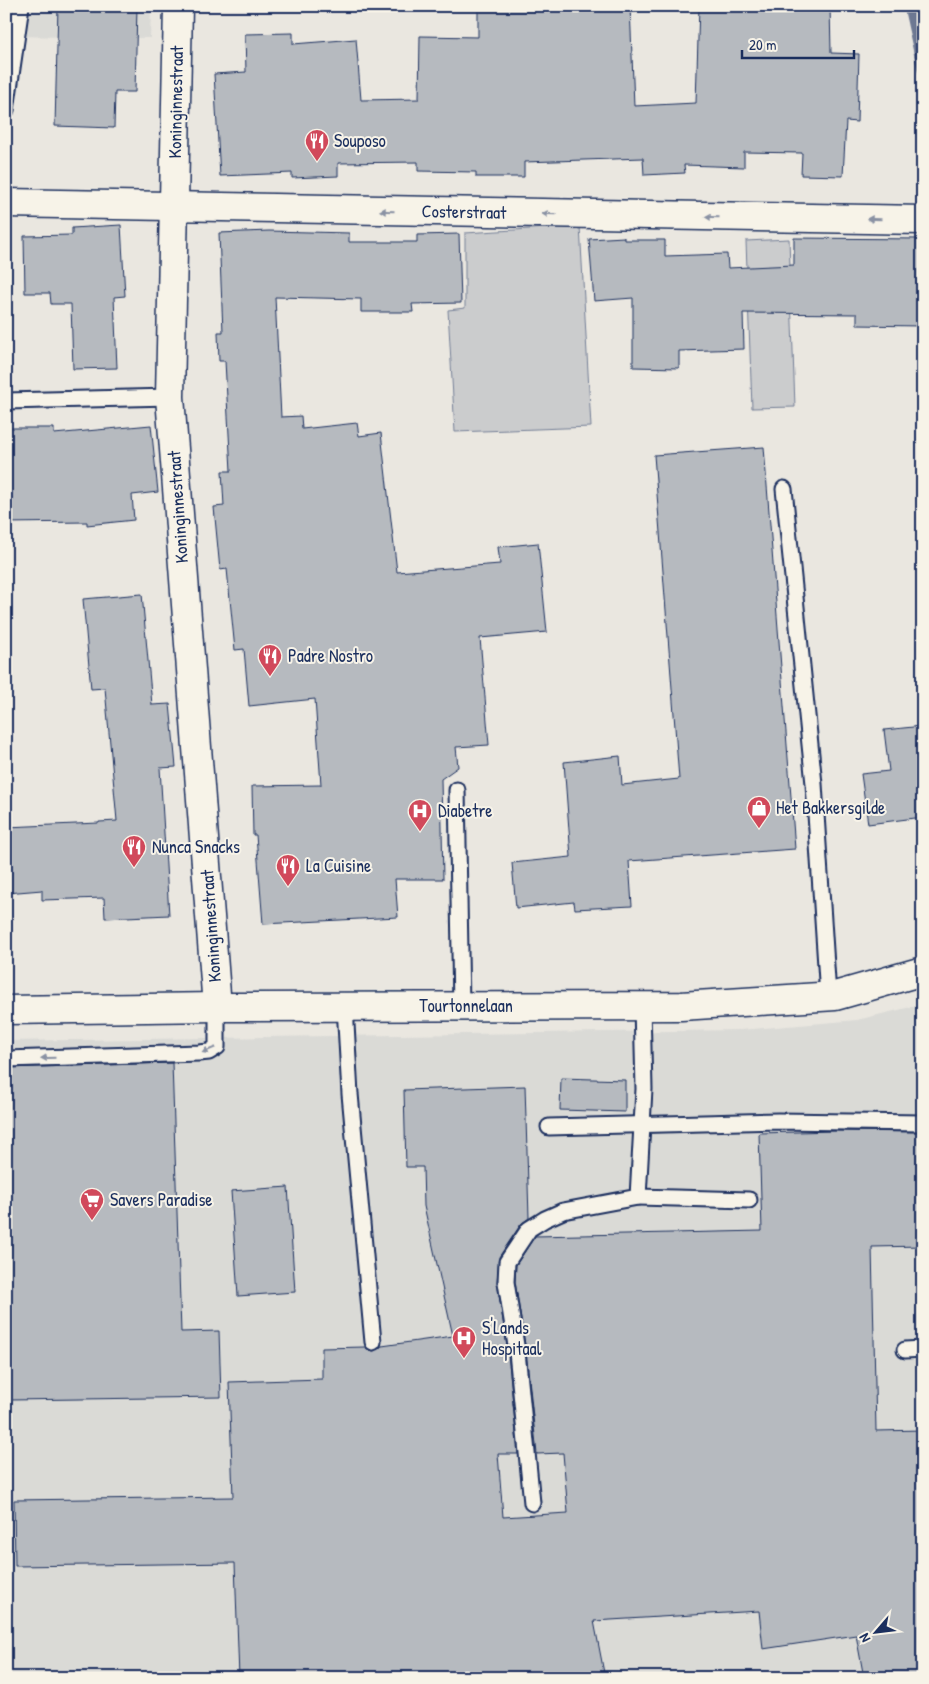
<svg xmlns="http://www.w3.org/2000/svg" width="929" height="1684" font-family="'Patrick Hand',sans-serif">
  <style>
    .built { fill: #dadad6 }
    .green { fill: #cbcccd; stroke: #737e96 }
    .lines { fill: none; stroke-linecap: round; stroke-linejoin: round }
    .stream { stroke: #6d7892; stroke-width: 11 }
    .building { fill: #b6babf; stroke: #1b2f5e }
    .lane-casing { stroke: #1b2f5e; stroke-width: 19 }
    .street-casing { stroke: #1b2f5e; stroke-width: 31 }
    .secondary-casing { stroke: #1b2f5e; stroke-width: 31 }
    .lane { stroke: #f7f3e8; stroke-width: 15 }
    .street { stroke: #f7f3e8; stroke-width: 28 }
    .secondary { stroke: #f7f3e8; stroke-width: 28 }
    .oneway { fill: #8991a3 }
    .labels { text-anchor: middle; stroke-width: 4; stroke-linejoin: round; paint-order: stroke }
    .street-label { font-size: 18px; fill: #1b2f5e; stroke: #f7f3e8 }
    .poi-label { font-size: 18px; fill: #1b2f5e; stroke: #f7f3e8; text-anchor: start }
  </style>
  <rect width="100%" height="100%" fill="#eae7e0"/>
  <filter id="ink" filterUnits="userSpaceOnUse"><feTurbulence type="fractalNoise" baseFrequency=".02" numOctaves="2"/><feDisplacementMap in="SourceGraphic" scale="10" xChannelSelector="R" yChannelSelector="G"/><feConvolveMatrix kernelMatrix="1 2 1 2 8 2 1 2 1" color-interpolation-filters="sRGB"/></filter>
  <g filter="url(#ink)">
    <g class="built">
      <path d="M6,6H151L150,38L6,36Z"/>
      <path d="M923,1004V1678H6V1041L740,1030L857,1020Z"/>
    </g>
    <g class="green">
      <path d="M580,226L591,427L455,432L448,310L465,308V233Z"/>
      <path d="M789,239L795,407L752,408L746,241Z"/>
    </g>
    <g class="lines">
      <path class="stream" d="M909,6L923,70"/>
    </g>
    <g class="building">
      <path d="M58,6H137L135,92H115L114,128L55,126Z"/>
      <path d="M478,6H630L634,106L696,103L699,6H830L831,53L859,54L857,122L846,121L843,176L801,175L802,153L744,152V167L684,165L685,173L644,175L643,158L524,162V177H476V172L418,171V162L338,163V176L292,178V173L220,176L214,74L246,72L245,34L293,33V44L356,39L361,100L419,99L420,36L478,37Z"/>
      <path d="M121,225L125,296L114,297L117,368L73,369L71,304H51L50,293H25L24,236L72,235V228Z"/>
      <path d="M269,231L349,233V242H417V235L459,234L461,303L412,304L413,312H361V299L275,297L281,417L301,416L302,429L357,423L359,436L381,433L397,572L500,564L498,547L538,543L547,632L480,638L489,745L456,747L458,767L441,779L443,879H395L398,917L263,924L256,835H253L252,786L321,785L315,699L249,706L244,649L235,650L227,569L220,570L214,507L224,506L222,471H231L225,361H219L218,332H223L219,233Z"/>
      <path d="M624,237V240H665V256L727,254L728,268L794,265V238L921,239L920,326L857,325V314L743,313L744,349L679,351V368L633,367V298L594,301L589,239Z"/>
      <path d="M151,425L158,492L132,495L134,520L87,525V522L6,523V428H54V434Z"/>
      <path d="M764,447L795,849L629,861L632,906L575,909L574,902L516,908L512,863L571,857L564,762L620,756L622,785L679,779L654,455Z"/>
      <path d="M142,594L152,705L170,704L176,767L160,768L169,915L105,918L104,898L42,900V890L6,893V827L99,823V822L117,821L105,688L91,689L83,599Z"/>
      <path d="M923,726V817L868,824L861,774L889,771L884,730Z"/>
      <path d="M172,1063L181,1332L219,1331L221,1397L10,1400L8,1306H6V1068Z"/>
      <path d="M561,1078L625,1080V1112L560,1110Z"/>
      <path d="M525,1086L529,1218L521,1224L499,1257L497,1282L508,1353L518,1454H498L503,1517L568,1513L563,1453L537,1454L526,1351L515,1282L516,1265L535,1236L762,1231L759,1133L836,1131L923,1132V1246L872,1247L876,1431L923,1430V1678H864L856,1635L763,1649L759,1611L594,1621L605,1678H239L235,1563L15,1566L14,1500L233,1497L229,1382L322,1379V1348L365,1347L369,1350L374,1351L382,1346L453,1336L424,1206L423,1167H406L404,1090Z"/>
      <path d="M288,1187L295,1292L238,1296L231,1191Z"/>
    </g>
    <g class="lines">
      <g class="lane-casing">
        <g id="lane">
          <path d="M6,110L21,6"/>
          <path d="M6,401L170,397"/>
          <path d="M784,489L814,784L828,996"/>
          <path d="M457,790L461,1006"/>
          <path d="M345,1006L350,1094L373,1342"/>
          <path d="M6,1059L199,1053L209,1052L217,1047V1007"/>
          <path d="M549,1127L778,1121L923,1123"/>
          <path d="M638,1197L749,1200"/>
          <path d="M905,1350L923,1349"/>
          <path d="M532,1503L517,1352L506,1282L507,1262L529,1229L545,1219L563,1211L638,1197L644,1089L642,1006"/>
        </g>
      </g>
      <g class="street-casing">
        <g id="street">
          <path d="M178,6L170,397L217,1007"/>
          <path d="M6,203L923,220"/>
        </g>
      </g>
      <g class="secondary-casing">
        <path id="secondary" d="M6,1010L217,1007L681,1006L835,996L923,971"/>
      </g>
      <use href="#lane" class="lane"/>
      <use href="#street" class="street"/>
      <use href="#secondary" class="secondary"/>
    </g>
    <defs><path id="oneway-solid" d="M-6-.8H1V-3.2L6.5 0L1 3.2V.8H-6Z" transform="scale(1.25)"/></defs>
    <g class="oneway">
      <use href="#oneway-solid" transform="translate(387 211) rotate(-179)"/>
      <use href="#oneway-solid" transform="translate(549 214) rotate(-179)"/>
      <use href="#oneway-solid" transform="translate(712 217) rotate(-179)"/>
      <use href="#oneway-solid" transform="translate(874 219) rotate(-179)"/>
      <use href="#oneway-solid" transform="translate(209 1050) rotate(158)"/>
      <use href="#oneway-solid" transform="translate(48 1058) rotate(178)"/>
    </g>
  </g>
  <defs>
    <g id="restaurant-pin" transform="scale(1.25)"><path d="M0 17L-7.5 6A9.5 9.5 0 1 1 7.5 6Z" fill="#d1495b" stroke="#f7f3e8"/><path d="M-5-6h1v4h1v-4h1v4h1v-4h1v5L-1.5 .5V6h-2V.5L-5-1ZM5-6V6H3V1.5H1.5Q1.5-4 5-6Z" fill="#fff"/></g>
    <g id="shop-pin" transform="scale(1.25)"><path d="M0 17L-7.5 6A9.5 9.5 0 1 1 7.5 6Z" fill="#d1495b" stroke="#f7f3e8"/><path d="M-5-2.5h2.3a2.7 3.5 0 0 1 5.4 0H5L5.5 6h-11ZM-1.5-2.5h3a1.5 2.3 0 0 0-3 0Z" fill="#fff"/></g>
    <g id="hospital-pin" transform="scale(1.25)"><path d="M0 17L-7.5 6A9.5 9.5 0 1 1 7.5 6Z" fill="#d1495b" stroke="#f7f3e8"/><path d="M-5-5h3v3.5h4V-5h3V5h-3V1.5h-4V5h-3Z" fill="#fff"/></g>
    <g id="supermarket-pin" transform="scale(1.25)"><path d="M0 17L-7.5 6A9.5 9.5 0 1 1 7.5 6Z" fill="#d1495b" stroke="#f7f3e8"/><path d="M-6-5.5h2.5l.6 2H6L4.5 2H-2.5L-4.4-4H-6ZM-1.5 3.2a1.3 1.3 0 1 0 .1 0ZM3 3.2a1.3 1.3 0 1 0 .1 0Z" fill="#fff"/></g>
  </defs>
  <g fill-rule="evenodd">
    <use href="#restaurant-pin" x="317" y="141"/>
    <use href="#restaurant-pin" x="270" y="656"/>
    <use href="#shop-pin" x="759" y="808"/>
    <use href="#hospital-pin" x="420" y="811"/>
    <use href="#restaurant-pin" x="134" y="847"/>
    <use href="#restaurant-pin" x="288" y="866"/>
    <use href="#supermarket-pin" x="92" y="1200"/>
    <use href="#hospital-pin" x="464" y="1338"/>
  </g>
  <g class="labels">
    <g class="street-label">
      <text transform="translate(176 102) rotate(-89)" y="6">Koninginnestraat</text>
      <text transform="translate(464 212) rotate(1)" y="6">Costerstraat</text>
      <text transform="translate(178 507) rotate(-94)" y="6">Koninginnestraat</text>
      <text transform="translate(211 926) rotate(-94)" y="6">Koninginnestraat</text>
      <text x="466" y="1012">Tourtonnelaan</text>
    </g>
    <g class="poi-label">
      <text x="334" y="147">Souposo</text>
      <text x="288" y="662">Padre Nostro</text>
      <text x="776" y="814">Het Bakkersgilde</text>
      <text x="438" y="817">Diabetre</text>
      <text x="152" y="853">Nunca Snacks</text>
      <text x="306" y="872">La Cuisine</text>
      <text x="110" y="1206">Savers Paradise</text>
      <text x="482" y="1334">S'Lands<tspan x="482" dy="21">Hospitaal</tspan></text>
    </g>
  </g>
  <rect width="929" height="1684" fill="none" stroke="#f7f3e8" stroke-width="25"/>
  <rect x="12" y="12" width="904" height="1659" fill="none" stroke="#1b2f5e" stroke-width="2" filter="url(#ink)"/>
  <g transform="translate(876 1632) rotate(242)" stroke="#f7f3e8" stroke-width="4" paint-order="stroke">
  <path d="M0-4L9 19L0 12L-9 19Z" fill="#1b2f5e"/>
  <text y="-8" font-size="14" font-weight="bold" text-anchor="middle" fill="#1b2f5e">N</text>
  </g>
  <path d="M742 50v8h112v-8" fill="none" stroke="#1b2f5e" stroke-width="2.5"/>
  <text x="749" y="50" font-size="15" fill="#1b2f5e" stroke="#f7f3e8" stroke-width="4" paint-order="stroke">20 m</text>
</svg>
